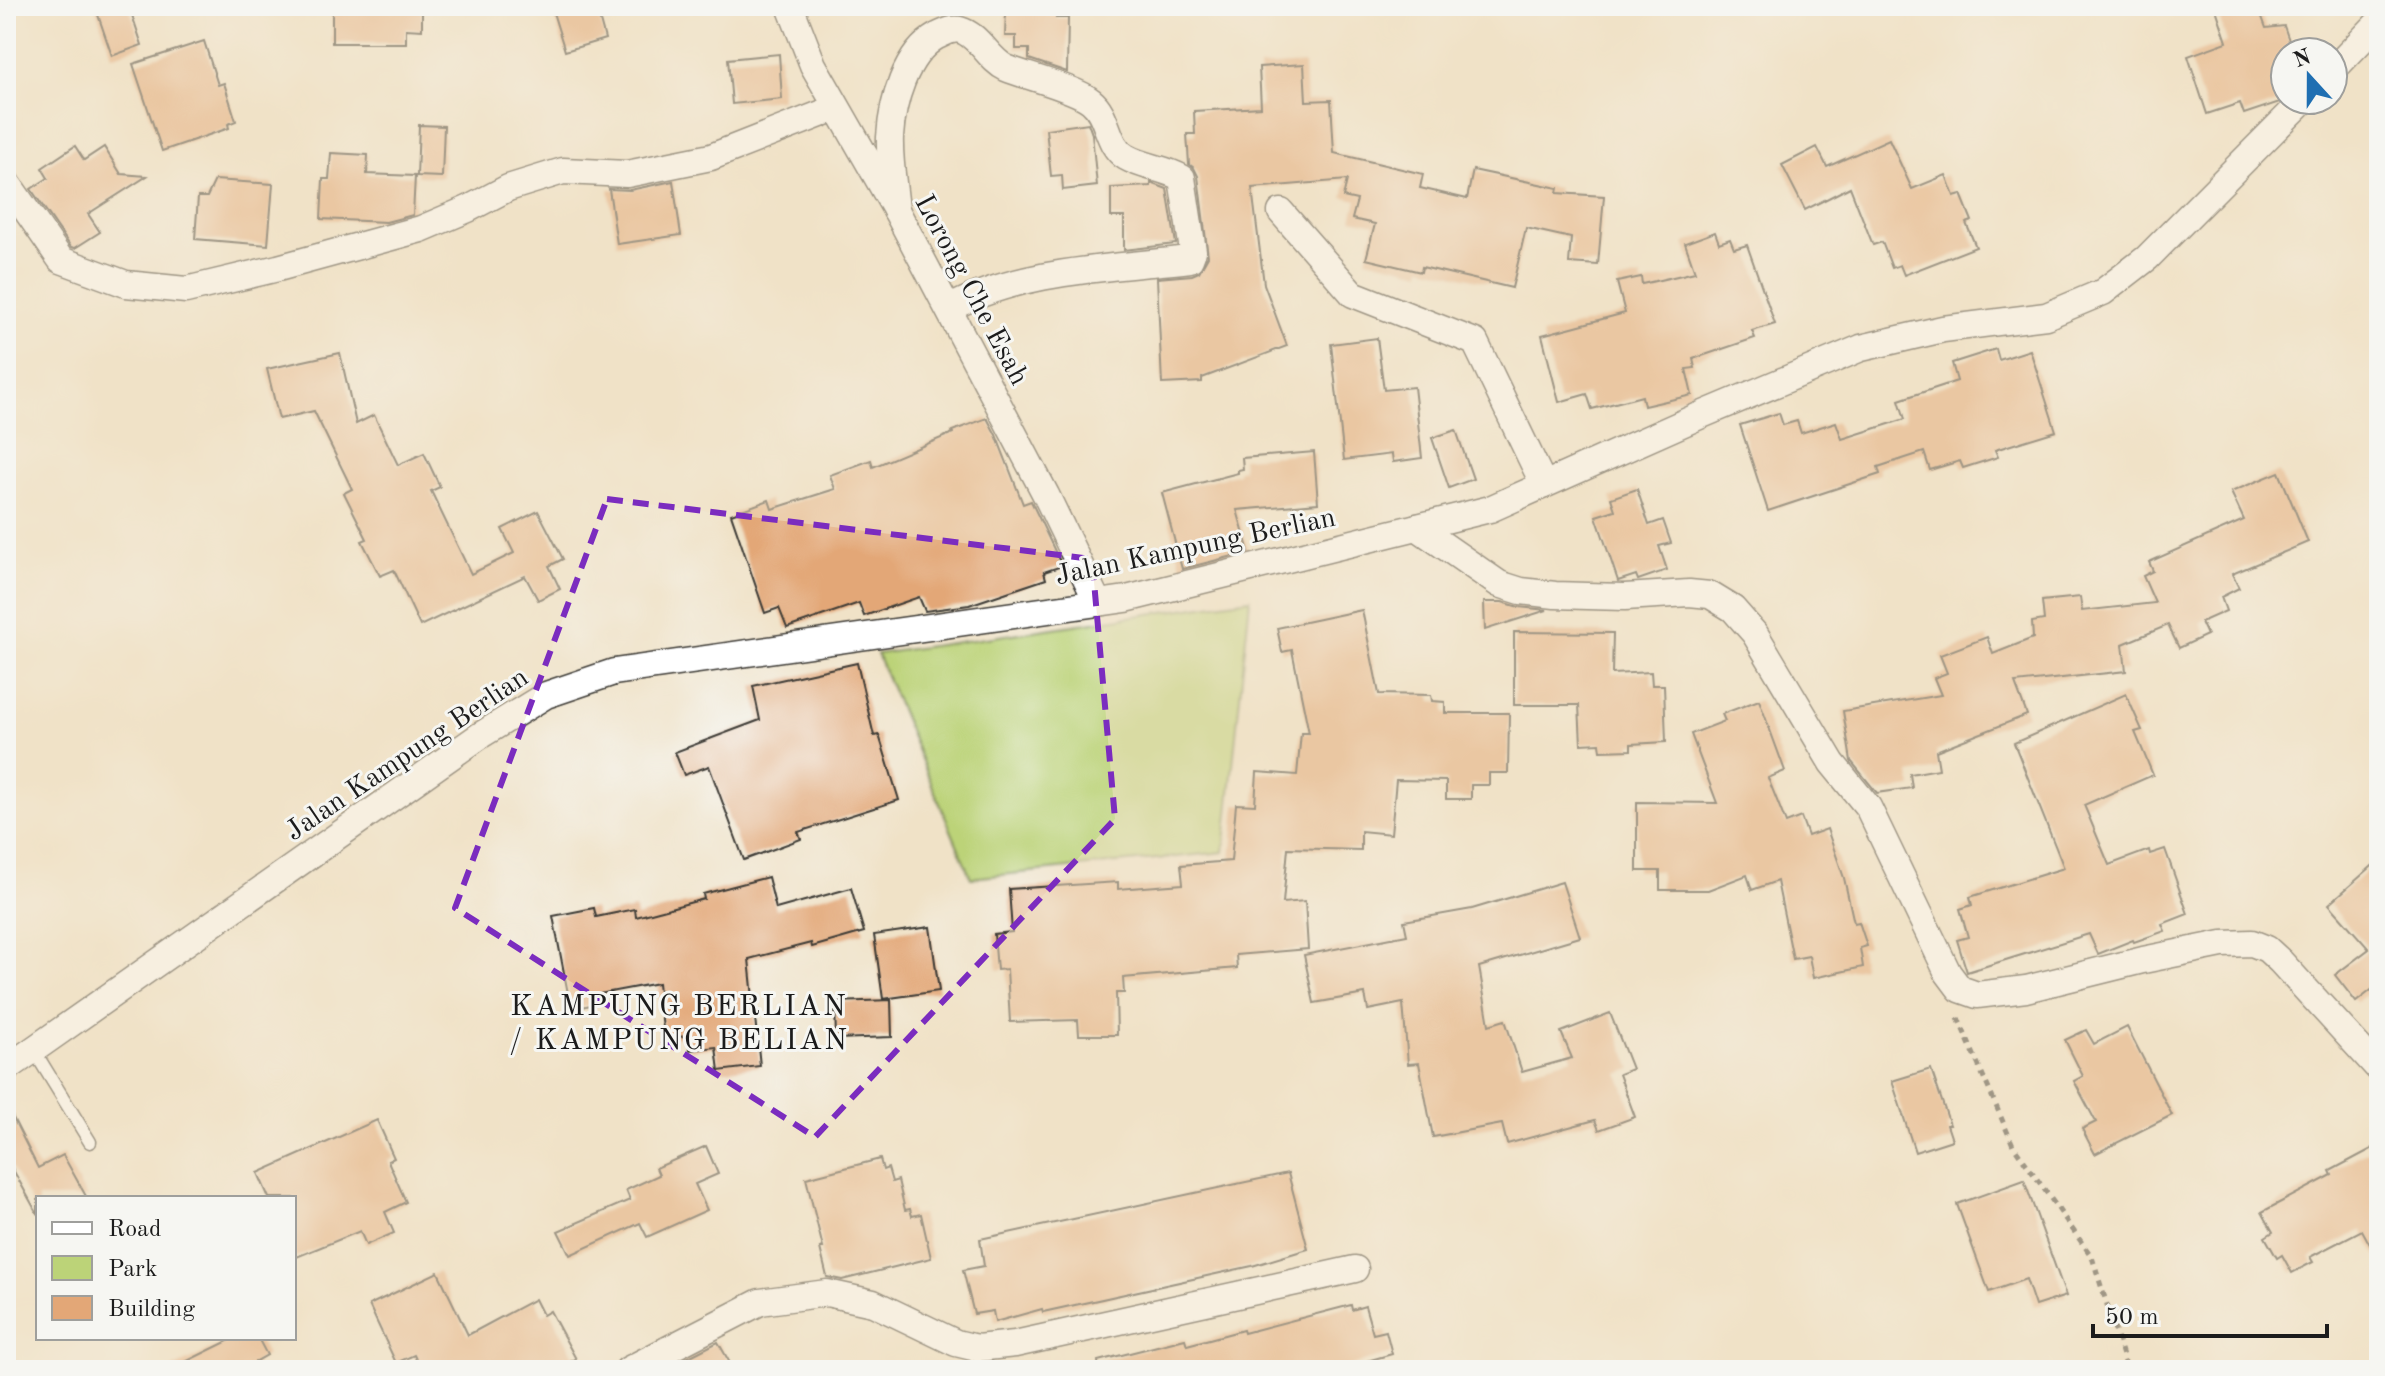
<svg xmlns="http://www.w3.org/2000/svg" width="2385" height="1376" font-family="'Old Standard TT',serif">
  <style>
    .green { fill: #bcd378; stroke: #6c784a; stroke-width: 2 }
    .building { fill: #e3a777 }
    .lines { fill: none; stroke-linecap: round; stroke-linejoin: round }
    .lane-casing { stroke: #3c3a36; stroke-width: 15 }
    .street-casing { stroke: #3c3a36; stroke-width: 29 }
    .path { stroke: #3c3a36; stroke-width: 5; stroke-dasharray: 6 6; stroke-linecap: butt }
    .lane { stroke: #fff; stroke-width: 12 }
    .street { stroke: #fff; stroke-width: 26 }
    .marked { fill: none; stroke: #7b2cbf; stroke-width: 6; stroke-dasharray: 16 10; stroke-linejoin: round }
    .labels { text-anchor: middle; stroke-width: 6; stroke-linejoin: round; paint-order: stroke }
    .street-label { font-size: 28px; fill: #1c1c1c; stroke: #f6f6f2 }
    .neighbourhood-label { font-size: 30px; letter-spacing: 2px; fill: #1c1c1c; stroke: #f6f6f2 }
  </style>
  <rect width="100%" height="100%" fill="#f6f6f2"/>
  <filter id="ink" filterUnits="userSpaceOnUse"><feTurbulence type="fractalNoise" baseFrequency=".0125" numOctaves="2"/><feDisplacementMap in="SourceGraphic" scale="16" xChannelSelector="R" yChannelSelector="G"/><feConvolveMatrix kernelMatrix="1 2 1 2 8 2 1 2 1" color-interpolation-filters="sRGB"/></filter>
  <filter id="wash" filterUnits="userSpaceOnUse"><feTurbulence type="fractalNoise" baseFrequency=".006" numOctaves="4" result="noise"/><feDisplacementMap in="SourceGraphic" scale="32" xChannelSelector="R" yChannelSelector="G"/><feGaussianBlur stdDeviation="1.8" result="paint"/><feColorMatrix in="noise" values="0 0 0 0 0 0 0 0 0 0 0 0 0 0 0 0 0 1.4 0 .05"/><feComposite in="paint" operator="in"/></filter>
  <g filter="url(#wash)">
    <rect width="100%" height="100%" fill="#f0e2c7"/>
    <path class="green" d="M1250,599L1224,852L971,878L877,654Z"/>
    <g id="blocks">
      <g class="building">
        <path d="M95,6H129L142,45L112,56Z"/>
        <path d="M332,6H422V30L406,29V43H332Z"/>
        <path d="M551,6H596L605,39L565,51Z"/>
        <path d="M2215,6H2258L2266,28L2284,26L2293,52H2285V96L2280,102L2244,114L2240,103L2207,114L2188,56L2227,42Z"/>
        <path d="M1006,8L1034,9V13L1057,14L1056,18H1068L1067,72L1029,59V49H1016V36H1005Z"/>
        <path d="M204,41L218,85L224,83L236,121L228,124L229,128L162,151L133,64Z"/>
        <path d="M779,54L782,99L732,104L728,59Z"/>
        <path d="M1304,64L1306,101L1331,100L1334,153L1423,174L1420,188L1467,199L1473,170L1558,188L1557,193L1604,196L1598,265L1569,263L1571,238L1526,228L1512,288L1422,267L1421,272L1366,259L1375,224L1352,219L1357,200L1343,197L1347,180L1252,188L1264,284L1287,346L1202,378V382L1162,384L1157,278L1192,275L1199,272L1208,256L1198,176L1194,168L1189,164L1187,134H1195L1194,111L1261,107L1259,67Z"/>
        <path d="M1088,123L1092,134L1097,186L1063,190L1062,175L1051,176L1046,129Z"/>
        <path d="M419,125L444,126L442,177L417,176Z"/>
        <path d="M1889,139L1912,189L1946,175L1954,196L1961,194L1972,221L1966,223L1976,247L1904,275L1900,265L1892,268L1882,242L1873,245L1850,187L1805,210L1782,165L1817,147L1827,167Z"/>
        <path d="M75,146L84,160L104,147L121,174L147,176L88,214L100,232L75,248L71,247L31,189L48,178L42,168Z"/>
        <path d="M331,153L368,155L367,174L415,176L413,215L386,222L321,219L323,179H329Z"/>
        <path d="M215,180L273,184L268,245L195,239L198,197H207Z"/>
        <path d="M673,181L681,235L617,244L609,189L630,190Z"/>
        <path d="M1151,183L1167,189L1176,244L1124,250V217H1111V188L1151,186Z"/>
        <path d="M1715,232L1719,243L1730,239L1734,249L1747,245L1775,324L1752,331L1755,338L1693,359L1695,368L1686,369L1692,395L1644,406L1642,396L1592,409L1587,394L1559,402L1542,335L1625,313L1617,282L1641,277L1642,284L1695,272L1685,243Z"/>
        <path d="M1377,338L1384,390L1414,387L1422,458L1393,462L1392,454L1344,460L1331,344Z"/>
        <path d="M1996,349L1999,360L2030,350L2056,431L1995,450L1998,457L1963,468L1960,461L1930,470L1924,452L1878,467L1880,474L1768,511L1740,425L1779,413L1783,425L1797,421L1801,433L1836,422L1842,439L1905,419L1899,400L1957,381L1952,363Z"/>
        <path d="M340,353L356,424L374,415L398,465L424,453L440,487L431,491L471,574L514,553L502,529L538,511L563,559L549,566L560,589L538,600L525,576L420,626L394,570L380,576L362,541L367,539L344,493L352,489L314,411L279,419L267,369Z"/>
        <path d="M987,418L996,435L1023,504L1031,501L1062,566L1044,572L1046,579L969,605L925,611L919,597L864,616L859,603L787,628L779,608L765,613L731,514L769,500L772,509L835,489L830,475L871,460L873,467L953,433L952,431Z"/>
        <path d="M1456,430L1473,479L1449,488L1432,438Z"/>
        <path d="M1314,452L1318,503L1237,510L1249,552L1182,569L1162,493L1238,473V470L1243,469L1242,458Z"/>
        <path d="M2279,472L2308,542L2232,574L2239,588L2221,597L2226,611L2201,622L2207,635L2179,648L2168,625L2123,644L2126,671L2015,683L2027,715L1936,751L1939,769L1910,774L1912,788L1877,793L1851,761L1843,711L1941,695L1934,678L1947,673L1940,655L1987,637L1993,654L2033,638L2032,622L2044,620L2042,601L2080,597L2082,611L2155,603L2143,576L2153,571L2149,562L2244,520L2231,492Z"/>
        <path d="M1637,489L1649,525L1663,520L1671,543L1659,546L1667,570L1638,580L1636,575L1618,581L1596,516L1615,510L1611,498Z"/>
        <path d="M1484,602H1502L1519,607L1547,610L1485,630Z"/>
        <path d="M1362,610L1379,694L1431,695L1432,701L1445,702V713H1509L1508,773H1489V785H1471V799H1446V781L1396,780L1391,834L1361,831V850L1288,848L1283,903L1305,901L1308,949L1236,955L1237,968L1123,978L1124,993H1116L1117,1035H1079L1078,1020L1010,1022L1007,969L997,970L994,934L1012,932L1009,889L1118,882V889L1183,884L1181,865L1231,861L1236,804L1255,805L1257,772L1297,775L1301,733H1309L1292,650L1282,652L1277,628Z"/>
        <path d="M1514,632L1613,633L1612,674L1651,672L1652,685H1664L1666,742L1631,744V750L1601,751L1600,743L1581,744L1579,705H1514Z"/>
        <path d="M857,663L874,736L879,735L899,800L798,832L801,839L744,860L709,766L684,775L675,752L760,720L753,686Z"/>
        <path d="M2126,694L2142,730L2135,732L2153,775L2084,805L2109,865L2149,850L2150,854L2165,849L2188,914L2162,924L2165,931L2134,942L2133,940L2098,954L2089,934L1967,972L1957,940L1968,937L1960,909L1972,905L1970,897L2064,868L2014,743Z"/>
        <path d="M1759,700L1785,771L1768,778L1786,823L1801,817L1808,836L1827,829L1844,878L1854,923L1859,922L1867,946L1860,948L1863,967L1813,978L1809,956L1793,959L1777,881L1752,890L1747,875L1708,890H1660V871H1637V802L1717,803L1691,734L1725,721L1722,714Z"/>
        <path d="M2379,860V984L2356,1002L2335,975L2369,949L2329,904Z"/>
        <path d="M768,877L776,909L851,888L864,932L812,947L811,943L749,959L760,1066L719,1071L716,1047L690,1050L688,1036L664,1038L658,983L599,994L601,1003L571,1009L553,916L594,908L596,917L635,909L636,917L704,899L703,894Z"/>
        <path d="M1562,882L1580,937L1479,967L1489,1025L1505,1020L1522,1072L1572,1058L1561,1032L1610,1013L1632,1069L1619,1074L1635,1117L1599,1130L1595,1120L1507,1144L1502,1124L1433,1137L1419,1063L1408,1064L1403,1003L1368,1010L1365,994L1314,1003L1304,955L1407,935L1404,921L1472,909Z"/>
        <path d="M930,927L939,991L883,999L874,935Z"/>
        <path d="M891,1000L892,1037L836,1039L835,1002Z"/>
        <path d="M2127,1027L2172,1115L2095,1154L2082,1129L2096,1122L2074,1081L2083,1076L2065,1040L2086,1030L2094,1044Z"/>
        <path d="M1931,1069L1950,1125H1947L1952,1140L1915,1152L1892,1081Z"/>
        <path d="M6,1104L38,1168L63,1155L87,1198H38V1215L6,1157Z"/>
        <path d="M377,1120L394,1158L388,1161L406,1202L385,1212L394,1233L366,1245L360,1231L294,1258V1198H269L258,1173Z"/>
        <path d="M2379,1145V1261L2362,1230L2310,1257L2313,1262L2292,1273L2282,1255L2277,1258L2265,1237L2273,1232L2262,1212L2332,1175L2330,1171Z"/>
        <path d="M706,1146L718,1174L695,1184L707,1210L647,1237L640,1223L570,1255L558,1231L630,1200L626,1190L659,1175L656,1168Z"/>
        <path d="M880,1159L883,1170L888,1168L892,1182L898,1180L905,1210L910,1209L912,1216L921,1214L931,1258L842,1280L827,1277L820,1248H823L806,1178Z"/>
        <path d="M1288,1173L1308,1249L1252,1266L1043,1312L1042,1309L995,1322L993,1311L974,1314L963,1270L984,1266L980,1239Z"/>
        <path d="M2024,1180L2066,1296L2035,1306L2026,1279L1989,1292L1957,1204Z"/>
        <path d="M438,1272L468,1335L535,1299L543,1315L550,1311L576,1359L554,1370H421L414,1355L396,1363L369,1305Z"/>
        <path d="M1351,1305L1352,1310L1365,1306L1373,1334L1386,1331L1392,1354L1335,1370H1099L1098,1361L1185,1339L1187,1345L1243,1330L1244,1333Z"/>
        <path d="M234,1338H258L267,1355L255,1362L259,1370H169Z"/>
        <path d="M718,1342L734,1370H663Z"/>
      </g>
    </g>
  </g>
  <g filter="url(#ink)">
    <use href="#blocks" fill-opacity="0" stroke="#3c3a36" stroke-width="2"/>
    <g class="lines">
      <g class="lane-casing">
        <path id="lane" d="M33,1049L90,1142"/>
      </g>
      <g class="street-casing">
        <g id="street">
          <path d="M790,6L813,65L896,210L1046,495L1098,603"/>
          <path d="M2333,70L2379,22"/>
          <path d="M6,181L61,260L126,284L186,290L278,268L421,229L468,209L508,188L563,171L627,174L711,157L836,108"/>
          <path d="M896,210C894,187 889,161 890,137C892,103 905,54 937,36C944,33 952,28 960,30C979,35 989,60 1006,68C1028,77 1075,88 1091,101C1109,115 1106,145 1126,157C1143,167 1165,168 1182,178L1193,251L1190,259C1112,268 1018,270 949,309"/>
          <path d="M1281,212L1353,294L1475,342L1544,485"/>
          <path d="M1417,527L1499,584L1521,591L1555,595L1587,596L1625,597L1689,593L1710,595L1733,609L1755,634L1832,763L1868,807L1948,973L1960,989L1977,995L2026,989L2143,960L2222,944L2252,943L2267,949L2280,961L2379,1069"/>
          <path d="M6,1069L481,735L546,695L614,672L1126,599L1490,509L1699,416L1861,348L1943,329L2046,316L2103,292L2147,258L2304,100"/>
          <path d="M628,1370L760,1302L827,1293L873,1303L956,1343L977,1348L1015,1344L1355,1269"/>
        </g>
      </g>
      <path class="path" d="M1958,1018L2013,1145L2092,1257L2125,1362L2124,1370"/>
      <use href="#lane" class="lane"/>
      <use href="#street" class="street"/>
    </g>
  </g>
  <path d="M0 0H2385V1376H0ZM607,499L1092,559L1115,819L815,1137L455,908Z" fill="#f0e2c7" fill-opacity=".55" fill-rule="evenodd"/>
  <path class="marked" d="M607,499L1092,559L1115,819L815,1137L455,908Z"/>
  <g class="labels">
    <g class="street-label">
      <text transform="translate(973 289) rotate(62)" y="10">Lorong Che Esah</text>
      <text transform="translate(1195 545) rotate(-12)" y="10">Jalan Kampung Berlian</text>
      <text transform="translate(406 753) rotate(-34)" y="10">Jalan Kampung Berlian</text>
    </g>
    <g class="neighbourhood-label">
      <text x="679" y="1015">KAMPUNG BERLIAN<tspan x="679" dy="34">/ KAMPUNG BELIAN</tspan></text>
    </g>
  </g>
  <rect width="2385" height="1376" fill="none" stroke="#f6f6f2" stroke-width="32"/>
  <rect x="36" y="1196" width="260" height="144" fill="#f6f6f2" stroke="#9f9f9c" stroke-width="2"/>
  <rect x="52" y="1222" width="40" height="12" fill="#ffffff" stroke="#9f9f9c" stroke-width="2"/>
  <text x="108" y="1236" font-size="24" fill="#1c1c1c">Road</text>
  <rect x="52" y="1256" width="40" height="24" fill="#bcd378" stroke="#9f9f9c" stroke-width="2"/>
  <text x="108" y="1276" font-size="24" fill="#1c1c1c">Park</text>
  <rect x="52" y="1296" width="40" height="24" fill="#e3a777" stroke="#9f9f9c" stroke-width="2"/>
  <text x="108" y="1316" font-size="24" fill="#1c1c1c">Building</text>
  <g transform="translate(2309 76) rotate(339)"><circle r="38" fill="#f6f6f2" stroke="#9f9f9c" stroke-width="2"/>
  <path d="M0-6L14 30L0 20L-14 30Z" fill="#1f6fb2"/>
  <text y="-12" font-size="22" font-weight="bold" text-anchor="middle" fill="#1c1c1c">N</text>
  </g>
  <path d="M2093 1324v12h234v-12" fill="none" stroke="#1c1c1c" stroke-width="4"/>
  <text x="2105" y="1324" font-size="24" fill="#1c1c1c" stroke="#f6f6f2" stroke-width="6" paint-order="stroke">50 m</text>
</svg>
